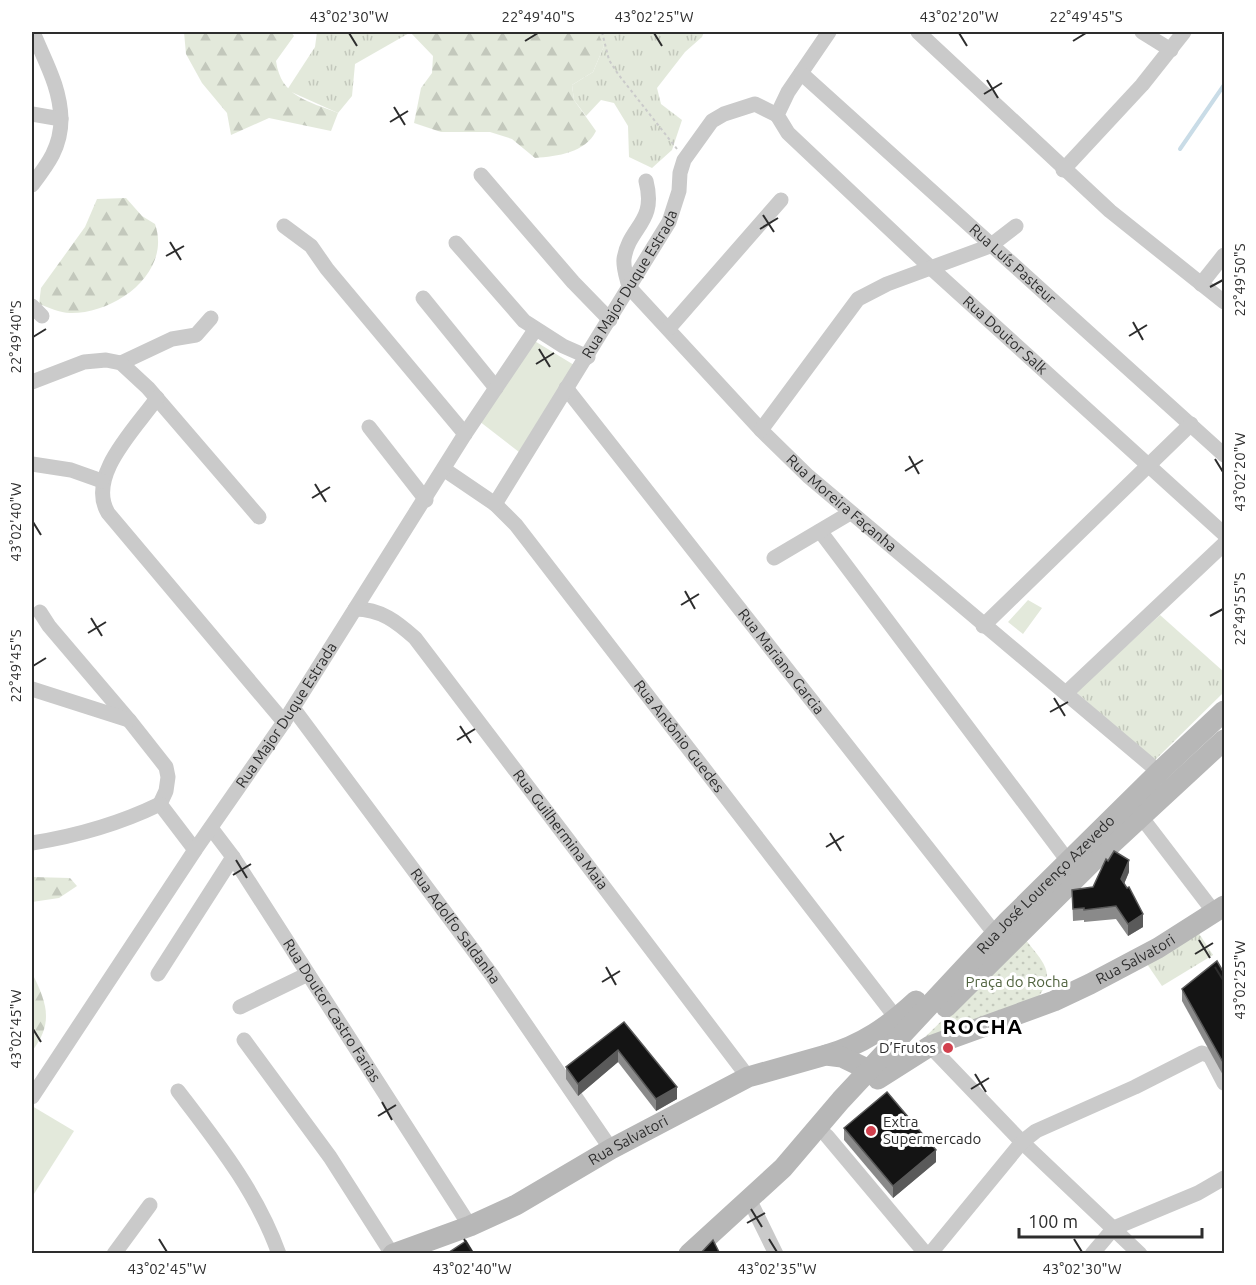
<svg xmlns="http://www.w3.org/2000/svg" width="1256" height="1285" font-family="Ubuntu,sans-serif">
  <style>
    .grass { fill: url(#grass-tufts) }
    .forest { fill: url(#forest-firs) }
    .park { fill: url(#park-dots) }
    .pitch { fill: #e3e9db }
    .lines { fill: none; stroke-linecap: round; stroke-linejoin: round }
    .stream { stroke: #c9dce7; stroke-width: 4 }
    .path { stroke: #cacaca; stroke-width: 2; stroke-dasharray: 3 3; stroke-linecap: butt }
    .street { stroke: #cacaca; stroke-width: 15 }
    .secondary { stroke: #b7b7b7; stroke-width: 21 }
    .wall { fill: #8a8a8a }
    .shaded-wall { fill: #5a5a5a }
    .building { fill: #141414; stroke: #5a5a5a; stroke-width: 1.5 }
    .ticks { fill: none; stroke: #2d2d2d; stroke-width: 2 }
    .poi-dot { fill: #d2414e; stroke: #fff; stroke-width: 2 }
    .labels { text-anchor: middle; stroke-width: 6; stroke-linejoin: round; paint-order: stroke }
    .street-label { font-size: 15px; fill: #2d2d2d; stroke: #fff }
    .park-label { font-size: 15px; fill: #51633f; stroke: #fff }
    .poi-label { font-size: 15px; fill: #2d2d2d; stroke: #fff; text-anchor: end }
    .district-label { font-size: 21px; font-weight: bold; letter-spacing: 1.5px; fill: #000; stroke: #fff }
    .neatline { fill: none; stroke: #2d2d2d; stroke-width: 2 }
    .ticks-label { font-size: 15px; text-anchor: middle; fill: #2d2d2d }
  </style>
  <defs>
    <pattern id="grass-tufts" width="24" height="20" patternUnits="userSpaceOnUse" patternTransform="scale(1.5)"><rect width="24" height="20" fill="#e3e9db"/><path d="M3 7l-1-3M5 7V3M7 7l1-3M15 17l-1-3M17 17v-4M19 17l1-3" fill="none" stroke="#c3c8bc"/></pattern>
    <pattern id="forest-firs" width="22" height="20" patternUnits="userSpaceOnUse" patternTransform="scale(1.5)"><rect width="22" height="20" fill="#e3e9db"/><path d="M5 1l3.5 6h-7zM16 11l3.5 6h-7z" fill="#c3c8bc"/></pattern>
    <pattern id="park-dots" width="8" height="8" patternUnits="userSpaceOnUse" patternTransform="scale(1.5)"><rect width="8" height="8" fill="#e3e9db"/><path d="M2 2h.1M6 6h.1" fill="none" stroke="#c3c8bc" stroke-width="1.8" stroke-linecap="round"/></pattern>
  </defs>
  <rect width="100%" height="100%" fill="#fff"/>
  <g class="grass">
    <path d="M317,32H411L355,64L352,96L338,113L287,90L315,47Z"/>
    <path d="M596,32H704L702,37L685,52L657,88L661,104L682,120L672,150L652,168L629,157L628,126L614,103L601,100L586,116L574,100L572,85L593,72L604,46Z"/>
    <path d="M1160,615L1224,672V692L1154,761L1076,692Z"/>
    <path d="M1198,932L1213,955L1162,986L1147,964Z"/>
  </g>
  <g class="forest">
    <path d="M184,32H291L294,36L276,61C281,97 308,101 338,113L331,131L269,118L231,135L227,113L202,83L186,54Z"/>
    <path d="M410,32L598,33L604,46L593,72L572,85L574,100L596,131C585,153 558,156 535,158L512,139L490,132H441L414,123L421,88L432,73L433,56Z"/>
    <path d="M126,198L142,216L155,224C172,273 115,314 70,313C60,313 48,307 39,304L41,288L85,227L97,199Z"/>
    <path d="M32,877L70,878L77,886L59,898L32,902Z"/>
    <path d="M32,973C47,1003 54,1023 32,1051Z"/>
  </g>
  <path class="park" d="M1025,939C1046,966 1058,974 1033,1004L918,1044Z"/>
  <g class="pitch">
    <path d="M533,340L574,365L519,452L479,421Z"/>
    <path d="M1028,600L1042,608L1023,634L1008,622Z"/>
    <path d="M32,1106L74,1131L32,1197Z"/>
  </g>
  <g class="lines">
    <path class="stream" d="M1180,149L1224,85"/>
    <path class="path" d="M602,32L609,60L618,74L677,149"/>
    <g class="street">
      <path d="M33,32C45,62 60,86 61,119"/>
      <path id="s1" d="M829,32L788,92L777,115L788,133L931,268L1224,534"/>
      <path d="M918,32L1110,211L1224,302"/>
      <path d="M1142,32L1171,50"/>
      <path id="s2" d="M801,73L1224,455"/>
      <path d="M32,114L61,119C61,147 48,164 32,185"/>
      <path d="M1063,170L1142,85L1184,32"/>
      <path d="M481,175L573,282L610,320"/>
      <path id="s3" d="M646,181C657,223 629,226 624,259C623,268 627,278 629,287L761,430L808,476L1159,772"/>
      <path d="M284,226L311,246L327,269L465,434"/>
      <path d="M456,243L524,321L563,346L588,357"/>
      <path d="M1201,284L1224,255"/>
      <path d="M423,298L496,388"/>
      <path d="M32,306L42,316"/>
      <path d="M669,328L781,200"/>
      <path d="M121,363L172,339L196,335L211,318"/>
      <path d="M32,382L84,362L106,360L121,363L148,388L259,517"/>
      <path id="s4" d="M566,388L996,935"/>
      <path d="M157,398C136,428 86,476 108,513L284,722"/>
      <path d="M369,427L426,500"/>
      <path d="M761,430L858,299L887,284L990,246L1016,226"/>
      <path d="M32,464L71,470L102,481"/>
      <path id="s5" d="M445,470L495,504L516,525L897,1019"/>
      <path id="s6" d="M495,504L669,222L679,191L680,173L684,160L712,121L724,114L755,104L777,115"/>
      <path d="M820,531L1068,861"/>
      <path d="M774,558L850,513"/>
      <path id="s7" d="M355,609C381,609 397,622 415,638L748,1077"/>
      <path d="M40,612L49,626L129,720L166,767L168,777L166,791L160,804L195,850"/>
      <path d="M983,626L1191,424"/>
      <path d="M32,689L129,720"/>
      <path d="M1066,693L1224,544"/>
      <path id="s8" d="M293,708L491,974L611,1149"/>
      <path d="M1142,818L1214,912"/>
      <path id="s9" d="M211,828L233,857L470,1226"/>
      <path d="M32,843C76,836 119,824 160,804"/>
      <path d="M158,974L233,857"/>
      <path d="M240,1007L308,974"/>
      <path d="M244,1040L330,1157L392,1254"/>
      <path d="M930,1046L1022,1142L1140,1254"/>
      <path d="M178,1091C217,1142 257,1192 279,1254"/>
      <path id="s10" d="M32,1097L195,850L284,722L465,434L535,330"/>
      <path d="M827,1136L926,1254"/>
      <path d="M749,1199L776,1254"/>
      <path d="M114,1254L150,1205"/>
      <path d="M930,1254L1022,1142L1036,1131L1135,1087L1202,1053L1210,1056L1224,1083"/>
      <path d="M1092,1254L1114,1228L1198,1193L1224,1178"/>
    </g>
    <g class="secondary">
      <path d="M946,1007L1092,862L1224,740"/>
      <path d="M826,1055C862,1045 889,1026 916,1001"/>
      <path id="s11" d="M878,1079L930,1046L1054,1001L1090,984L1158,948L1224,906"/>
      <path id="s12" d="M393,1254L470,1226L516,1205L611,1149L748,1077L826,1055L842,1057L869,1070"/>
      <path id="s13" d="M689,1254L783,1168L841,1100L1008,921L1159,772L1224,711"/>
    </g>
  </g>
  <g class="wall">
    <path d="M1129,872L1124,884L1143,927L1128,936L1116,919L1084,922V920L1073,921L1072,890L1093,887Z"/>
    <path d="M1224,973V1077L1182,1001V989Z"/>
    <path d="M624,1022L677,1099L656,1111L618,1062L578,1096L566,1079V1067Z"/>
    <path d="M844,1128L936,1162L893,1198L844,1140Z"/>
  </g>
  <g class="shaded-wall">
    <path d="M1129,860V872L1121,891V879Z"/>
    <path d="M1143,914V927L1128,936V924Z"/>
    <path d="M618,1050V1062L578,1096V1084Z"/>
    <path d="M677,1087V1099L656,1111V1099Z"/>
    <path d="M936,1150V1162L893,1198V1186Z"/>
  </g>
  <g class="building">
    <path d="M1114,851L1129,860L1121,879L1127,888L1129,887L1143,914L1128,924L1116,906L1084,910V908L1073,909L1072,890L1093,887L1106,859L1108,861Z"/>
    <path d="M1217,961L1224,973V1064L1182,989Z"/>
    <path d="M624,1022L677,1087L656,1099L618,1050L578,1084L566,1067Z"/>
    <path d="M887,1092L936,1150L893,1186L844,1128Z"/>
    <path d="M713,1240L720,1254H700Z"/>
    <path d="M466,1241L474,1254H448V1253Z"/>
  </g>
  <path class="ticks" d="M349,33L357,46M654,33L662,46M959,33L967,46M525,41L538,33M1073,41L1086,33M987,80L998,98M984,94L1002,83M394,107L405,125M390,122L408,111M763,215L774,232M760,229L778,218M170,242L181,260M166,256L184,246M1210,287L1223,280M1133,322L1143,340M1129,336L1147,325M33,337L46,329M539,349L550,367M536,364L554,353M909,456L919,474M1215,459L1223,472M905,471L923,460M315,484L326,502M312,498L330,487M33,522L41,535M685,591L695,609M681,605L699,594M1210,616L1223,609M91,618L102,636M88,633L106,622M33,666L46,658M1054,698L1065,716M1050,712L1068,702M460,726L471,743M457,740L475,729M830,833L841,851M826,847L844,836M236,860L247,878M233,875L251,864M1199,940L1210,958M1195,954L1213,943M606,967L616,985M1215,967L1223,980M602,982L620,971M33,1029L41,1042M975,1074L986,1092M971,1089L989,1078M382,1102L392,1120M378,1116L396,1105M751,1209L762,1227M747,1223L765,1213M159,1239L167,1252M464,1239L472,1252M769,1239L777,1252M1074,1239L1082,1252"/>
  <g class="poi-dot">
    <circle cx="948" cy="1048" r="6"/>
    <circle cx="871" cy="1131" r="6"/>
  </g>
  <g class="labels">
    <g class="street-label">
      <text dy="5" stroke="none"><textPath href="#s2" startOffset="285">Rua Luís Pasteur</textPath></text>
      <text dy="5" stroke="none"><textPath href="#s6" startOffset="258">Rua Major Duque Estrada</textPath></text>
      <text dy="5" stroke="none"><textPath href="#s1" startOffset="416">Rua Doutor Salk</textPath></text>
      <text dy="5" stroke="none"><textPath href="#s3" startOffset="416">Rua Moreira Façanha</textPath></text>
      <text dy="5" stroke="none"><textPath href="#s4" startOffset="348">Rua Mariano Garcia</textPath></text>
      <text dy="5" stroke="none"><textPath href="#s10" startOffset="459">Rua Major Duque Estrada</textPath></text>
      <text dy="5" stroke="none"><textPath href="#s5" startOffset="357">Rua Antônio Guedes</textPath></text>
      <text dy="5" stroke="none"><textPath href="#s7" startOffset="309">Rua Guilhermina Maia</textPath></text>
      <text dy="5" stroke="none"><textPath href="#s13" startOffset="514">Rua José Lourenço Azevedo</textPath></text>
      <text dy="5" stroke="none"><textPath href="#s8" startOffset="272">Rua Adolfo Saldanha</textPath></text>
      <text dy="5" stroke="none"><textPath href="#s11" startOffset="285">Rua Salvatori</textPath></text>
      <text dy="5" stroke="none"><textPath href="#s9" startOffset="219">Rua Doutor Castro Farias</textPath></text>
      <text dy="5" stroke="none"><textPath href="#s12" startOffset="262">Rua Salvatori</textPath></text>
    </g>
    <g class="park-label">
      <text x="1017" y="987">Praça do Rocha</text>
    </g>
    <g class="poi-label">
      <text x="936" y="1053">D’Frutos</text>
      <text x="883" y="1127" text-anchor="start">Extra<tspan x="883" dy="17">Supermercado</tspan></text>
    </g>
    <g class="district-label">
      <text x="983" y="1034">ROCHA</text>
    </g>
  </g>
  <rect width="1256" height="1285" fill="none" stroke="#ffffff" stroke-width="66"/>
  <path d="M1019 1228v9h183v-9" fill="none" stroke="#2d2d2d" stroke-width="3"/>
  <text x="1028" y="1228" font-size="18" fill="#2d2d2d" stroke="#ffffff" stroke-width="4.5" paint-order="stroke">100 m</text>
  <rect x="33" y="33" width="1190" height="1219" class="neatline"/>
  <g class="ticks-label">
    <text x="349" y="22">43°02'30"W</text>
    <text x="538" y="22">22°49'40"S</text>
    <text x="654" y="22">43°02'25"W</text>
    <text x="959" y="22">43°02'20"W</text>
    <text x="1086" y="22">22°49'45"S</text>
    <text transform="translate(1240 280) rotate(-90)" y="5">22°49'50"S</text>
    <text transform="translate(16 337) rotate(-90)" y="5">22°49'40"S</text>
    <text transform="translate(1240 472) rotate(-90)" y="5">43°02'20"W</text>
    <text transform="translate(16 522) rotate(-90)" y="5">43°02'40"W</text>
    <text transform="translate(1240 609) rotate(-90)" y="5">22°49'55"S</text>
    <text transform="translate(16 666) rotate(-90)" y="5">22°49'45"S</text>
    <text transform="translate(1240 980) rotate(-90)" y="5">43°02'25"W</text>
    <text transform="translate(16 1029) rotate(-90)" y="5">43°02'45"W</text>
    <text x="167" y="1274">43°02'45"W</text>
    <text x="472" y="1274">43°02'40"W</text>
    <text x="777" y="1274">43°02'35"W</text>
    <text x="1082" y="1274">43°02'30"W</text>
  </g>
</svg>
